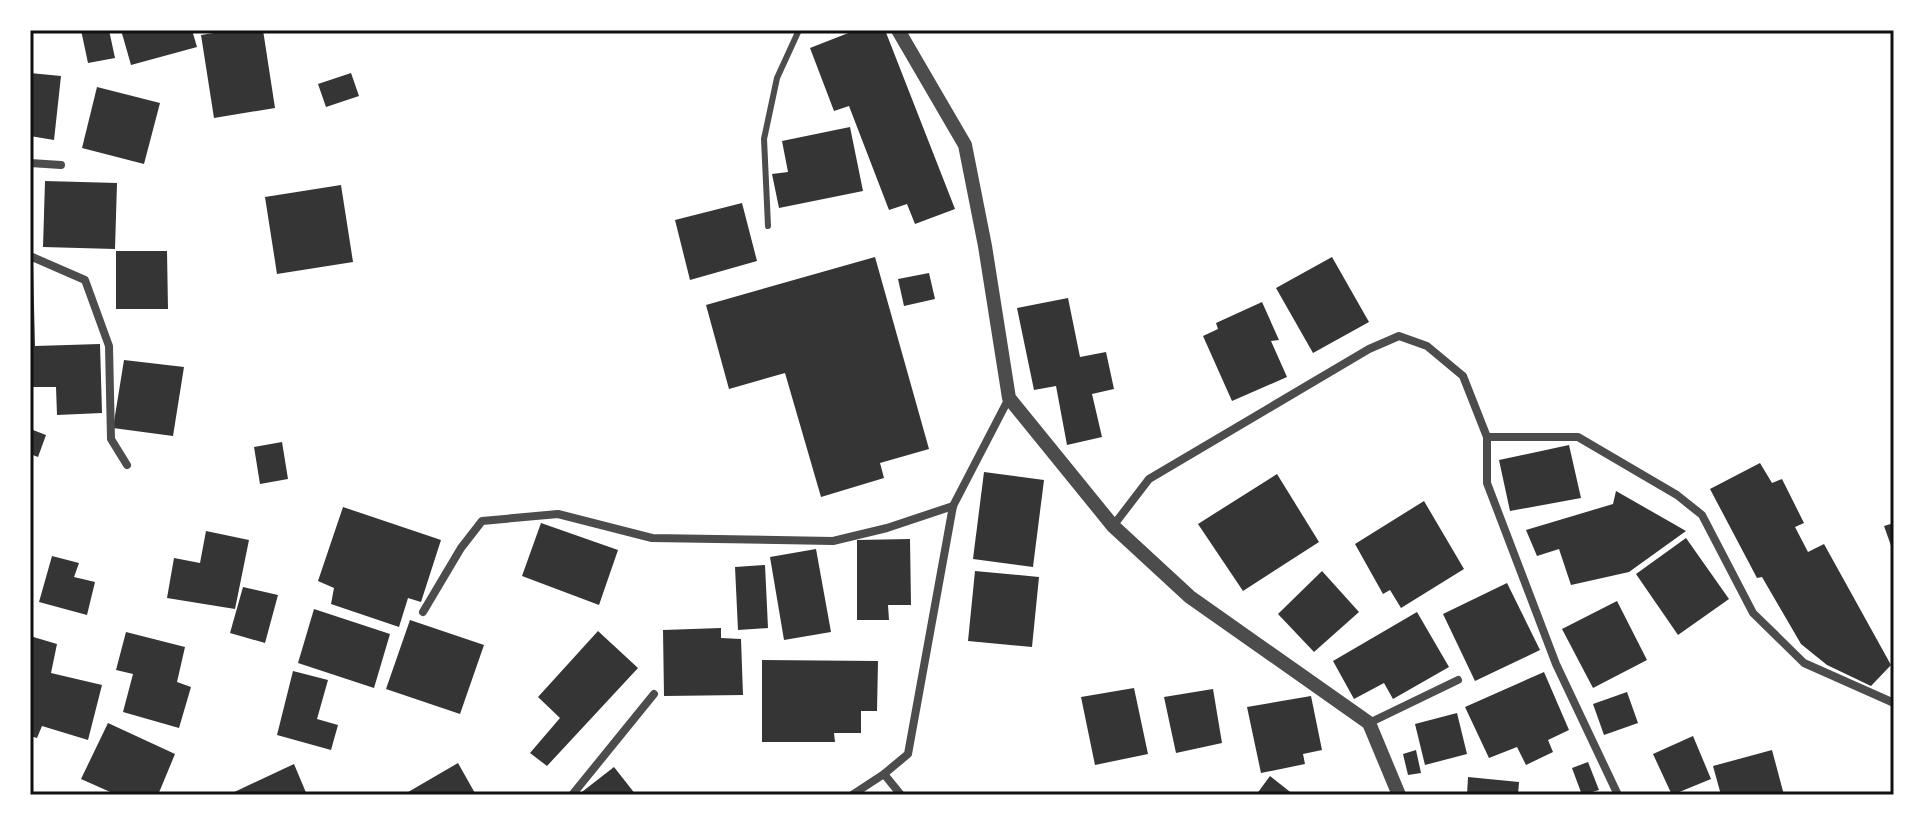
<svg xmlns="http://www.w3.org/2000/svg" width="1924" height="825" font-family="Arial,sans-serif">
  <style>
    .building { fill: #353535 }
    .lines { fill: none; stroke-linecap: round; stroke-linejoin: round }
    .service { stroke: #4c4c4c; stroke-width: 6 }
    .minor { stroke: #4c4c4c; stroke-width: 8 }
    .tertiary { stroke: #4c4c4c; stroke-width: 14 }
    .neatline { fill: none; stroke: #111; stroke-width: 3 }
  </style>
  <rect width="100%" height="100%" fill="#fff"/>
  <g class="building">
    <path d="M81,30H109L115,58L88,63Z"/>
    <path d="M121,30H192L197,47L131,65Z"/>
    <path d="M232,30H263L275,108L214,118L201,35Z"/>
    <path d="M856,30H885L955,209L915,224L907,204L889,210L849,106L834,111L810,48Z"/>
    <path d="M30,73L61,76L54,140L30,136Z"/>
    <path d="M351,73L359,96L326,107L318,84Z"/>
    <path d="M97,87L160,103L144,164L82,148Z"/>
    <path d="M850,127L863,191L779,208L772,174L788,172L782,141Z"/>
    <path d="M45,181L117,183L115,249L43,247Z"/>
    <path d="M341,185L353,262L277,274L265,197Z"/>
    <path d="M742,203L757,261L690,280L675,220Z"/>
    <path d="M116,251H167L168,309H116Z"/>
    <path d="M875,257L929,449L880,463L884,478L821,497L785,373L729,389L706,305Z"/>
    <path d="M1332,257L1369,322L1313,353L1276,288Z"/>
    <path d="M30,265H33L35,346L100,344L102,413L57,415L56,387H30Z"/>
    <path d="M929,273L935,299L904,306L898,279Z"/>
    <path d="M1068,298L1080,357L1106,352L1114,389L1092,394L1102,437L1067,445L1056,386L1034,390L1017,308Z"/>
    <path d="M1262,302L1279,340L1271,341L1287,377L1232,401L1203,336L1218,329L1216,323Z"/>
    <path d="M124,360L184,367L173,436L113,428Z"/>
    <path d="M33,430L46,435L38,457L30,454Z"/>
    <path d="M282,442L288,479L260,484L254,447Z"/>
    <path d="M1569,445L1581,498L1510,511L1499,460Z"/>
    <path d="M1760,463L1772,483L1782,479L1804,523L1795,527L1808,552L1824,544L1891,665L1871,686L1827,665L1801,644L1762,577L1757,578L1710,489Z"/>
    <path d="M984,472L1044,480L1033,567L973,559Z"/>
    <path d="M1277,474L1319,542L1243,591L1198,524Z"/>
    <path d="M1616,491L1686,531L1629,572L1571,585L1559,549L1537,556L1526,530L1613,504Z"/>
    <path d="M1424,501L1464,569L1401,608L1390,590L1383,594L1355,544Z"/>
    <path d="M343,507L441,540L421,602L408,598L399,627L331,604L334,588L318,581Z"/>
    <path d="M541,523L618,550L599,605L522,576Z"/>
    <path d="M1894,523V554L1884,526Z"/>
    <path d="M206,531L249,540L235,609L167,598L174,558L200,563Z"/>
    <path d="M1686,538L1729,599L1678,635L1636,574Z"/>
    <path d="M910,539L911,605H888L889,620H857V540Z"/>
    <path d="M816,549L831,632L784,640L770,557Z"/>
    <path d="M52,556L79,563L74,577L95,582L87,615L39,602Z"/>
    <path d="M765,565L768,628L738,630L735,567Z"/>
    <path d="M975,571L1039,577L1032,647L968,641Z"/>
    <path d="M1322,571L1359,612L1314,652L1278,614Z"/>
    <path d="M1507,583L1540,650L1475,681L1443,614Z"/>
    <path d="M243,587L278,595L265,643L230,633Z"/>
    <path d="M1617,601L1647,660L1593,688L1562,629Z"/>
    <path d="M314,609L390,634L374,688L298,663Z"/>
    <path d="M1417,612L1449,667L1393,699L1384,683L1354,699L1333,661Z"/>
    <path d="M410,620L484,645L460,714L386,689Z"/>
    <path d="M721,628V638L741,639L743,695L664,696L663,630Z"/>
    <path d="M598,631L638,668L547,766L530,753L560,718L538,697Z"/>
    <path d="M126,632L185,647L177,682L191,687L179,728L123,712L133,674L116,670Z"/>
    <path d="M30,636L57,644L51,673L102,685L88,740L42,726L37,738L30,736Z"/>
    <path d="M762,660L878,661L877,711H861V733H834L835,742H762Z"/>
    <path d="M293,671L328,680L317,719L338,725L331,750L277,735Z"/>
    <path d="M1544,672L1569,730L1548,740L1553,752L1526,765L1517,747L1489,758L1465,707Z"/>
    <path d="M1134,688L1148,754L1095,765L1081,697Z"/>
    <path d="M1213,689L1222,743L1176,753L1164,697Z"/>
    <path d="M1627,692L1638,723L1604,735L1593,704Z"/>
    <path d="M1311,696L1322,750L1303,754L1305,764L1261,773L1247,707Z"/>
    <path d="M1457,713L1467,754L1425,765L1415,724Z"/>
    <path d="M108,723L175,754L158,795H117L81,779Z"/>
    <path d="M1693,736L1711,779L1672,795L1653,754Z"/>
    <path d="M1416,750L1421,773L1408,775L1403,754Z"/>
    <path d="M1772,750L1784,795H1721L1713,766Z"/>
    <path d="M1588,762L1599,790L1582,795L1572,768Z"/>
    <path d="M458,763L476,795H403Z"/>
    <path d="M294,764L307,795H228Z"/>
    <path d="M614,767L636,795H578Z"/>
    <path d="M1270,776L1294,795H1256Z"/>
    <path d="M1468,777L1519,782L1518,795H1467Z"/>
  </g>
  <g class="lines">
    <path class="service" d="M768,226L764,139L777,78L799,30"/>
    <g class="minor">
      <path d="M30,163L61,165"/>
      <path d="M30,256L85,280L109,346L111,439L127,465"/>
      <path d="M1487,437V483L1556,664L1618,795"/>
      <path d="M1113,526L1149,479L1369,349L1399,336L1427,346L1463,376L1487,437H1578L1677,495L1702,515L1753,613L1804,663L1894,703"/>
      <path d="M423,612L461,548L482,521L558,514L652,538L833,541L887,528L953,506"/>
      <path d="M1369,723L1458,680"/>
      <path d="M884,774L901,795"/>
      <path d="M572,795L654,694"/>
      <path d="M852,795L884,774L908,754L953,506L1009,398"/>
    </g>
    <path class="tertiary" d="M898,30L965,145L985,246L1009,398L1113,526L1190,597L1369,723L1399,795"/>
  </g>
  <rect width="1924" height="825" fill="none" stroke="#ffffff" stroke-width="64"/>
  <rect x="32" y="32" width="1860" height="761" class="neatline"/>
</svg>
